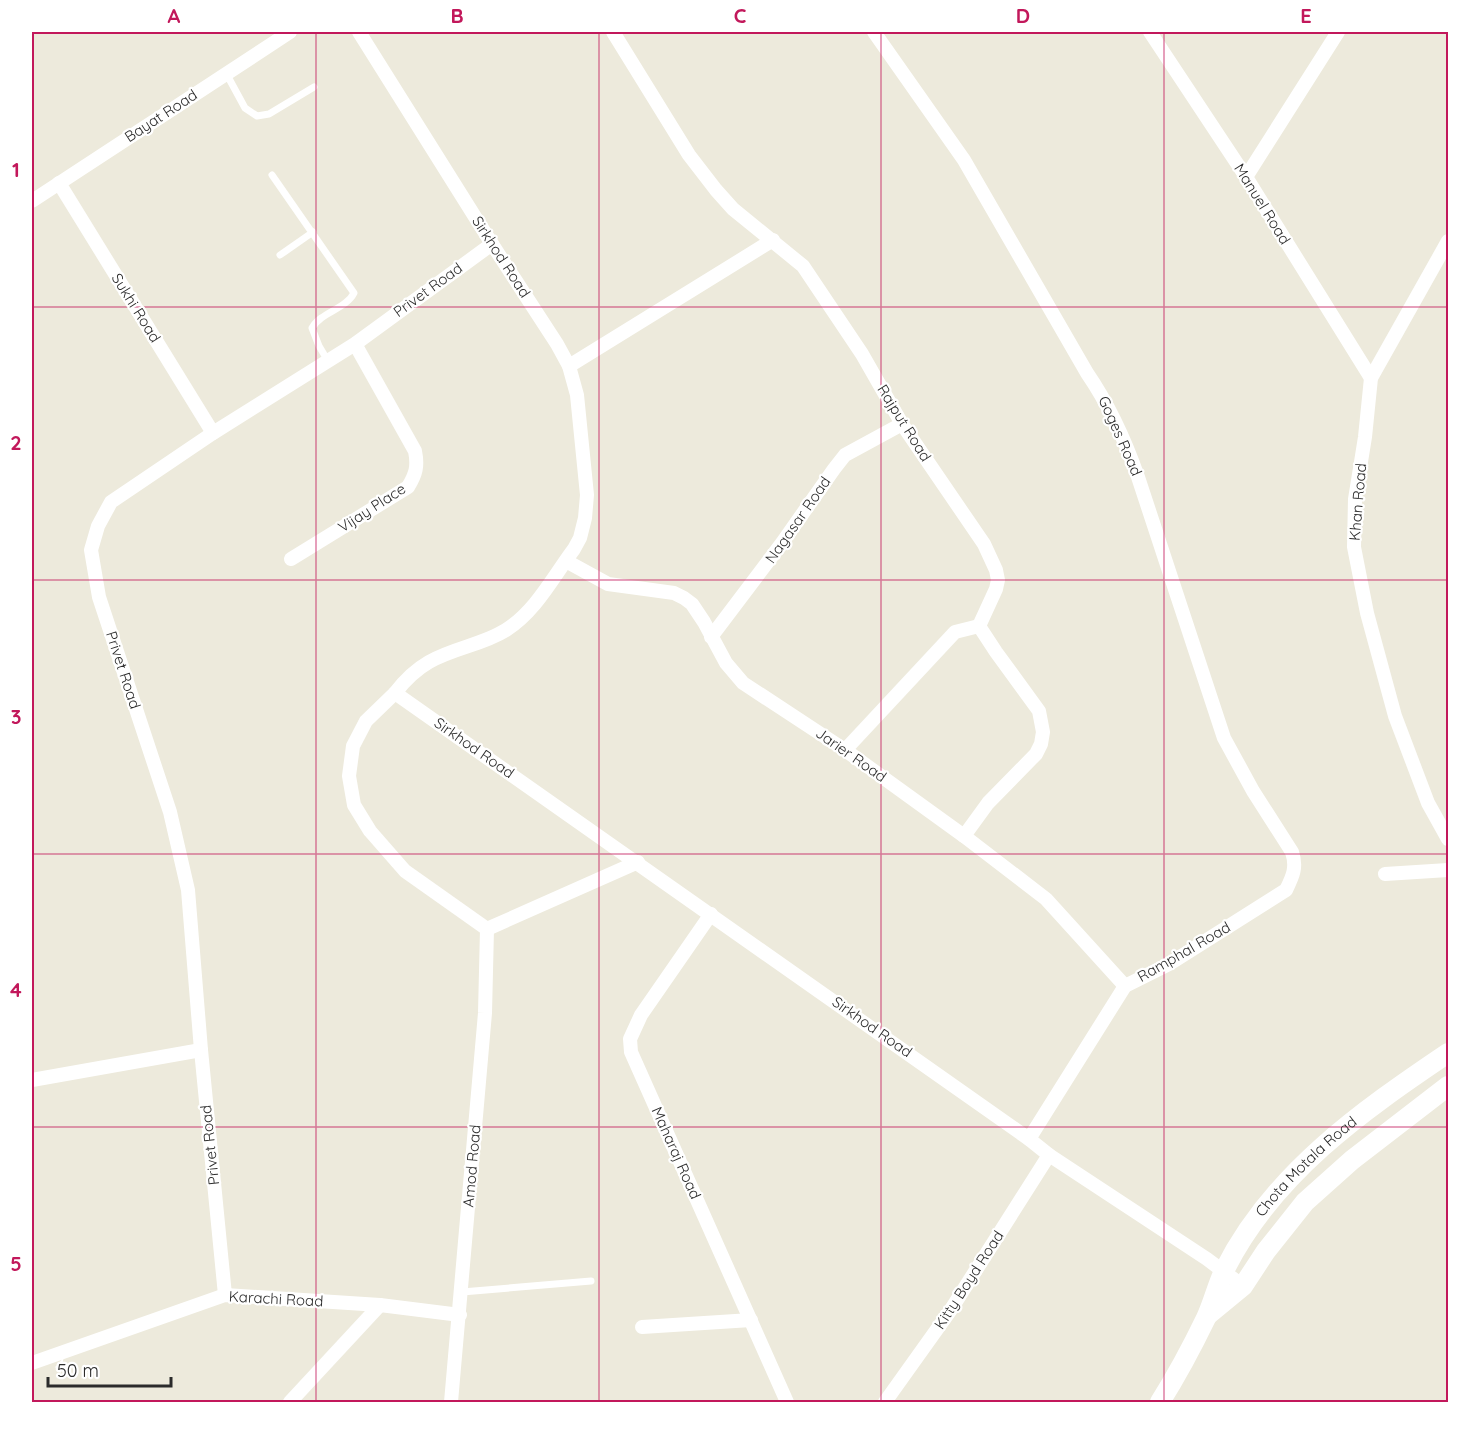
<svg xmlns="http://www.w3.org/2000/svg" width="1480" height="1434" font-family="Quicksand,sans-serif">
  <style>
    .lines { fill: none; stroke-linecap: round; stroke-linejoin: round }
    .lane { stroke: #fff; stroke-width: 7 }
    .street { stroke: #fff; stroke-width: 14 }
    .secondary { stroke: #fff; stroke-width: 20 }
    .grid { fill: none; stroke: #c2185b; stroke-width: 1.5; stroke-opacity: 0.55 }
    .labels { text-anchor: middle; stroke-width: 4.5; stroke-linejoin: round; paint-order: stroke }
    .street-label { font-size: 15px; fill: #2b2b2b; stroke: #fff }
    .neatline { fill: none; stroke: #c2185b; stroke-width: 2 }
    .grid-label { font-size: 20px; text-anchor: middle; font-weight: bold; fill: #c2185b }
  </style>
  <rect width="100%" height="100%" fill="#edeadc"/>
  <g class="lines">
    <g class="lane">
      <path d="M226,73L245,108L257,116L269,114L314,87"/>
      <path d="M272,175L354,293C346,309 321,312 312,328L319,346L328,361"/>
      <path d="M280,255L313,232"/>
      <path d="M462,1292L591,1281"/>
    </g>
    <g class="street">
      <path d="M359,32L492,244L557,344L569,366L577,395L587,495L585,518L580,538L574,549C553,577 536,611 506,630C482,645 453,648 429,662C415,670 405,680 395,693L1029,1139L1049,1155L1207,1259L1243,1286"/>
      <path d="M613,32L689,155L716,190L733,209L803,266L862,354L902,424L984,544L996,570L998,580L996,589L979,626L996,652L1039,711L1043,732L1041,744L1036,754L988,803L964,836"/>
      <path d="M874,32L964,160L1087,373C1109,405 1125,440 1138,477L1224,738L1253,791L1292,852C1297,867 1293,876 1286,890L1169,964L1125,986L1029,1139"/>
      <path d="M1150,32L1246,177L1371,378"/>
      <path d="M1246,177L1338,32"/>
      <path d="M59,183L213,433"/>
      <path d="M32,201L290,32"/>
      <path d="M1448,241L1371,378L1365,437L1355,499L1354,547L1367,613L1395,716L1428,803L1448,839"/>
      <path d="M569,366L773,240"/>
      <path d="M291,559L408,487C416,474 418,466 415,451L355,344"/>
      <path d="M566,561L608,584L674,593L684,598L692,604L704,622L726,663L743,683L845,750L964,836L1046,899L1125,986"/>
      <path d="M711,637L782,543L834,469L845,455L902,424"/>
      <path d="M395,693L366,721L353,746L349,776L354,805L370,831L405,871L487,929"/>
      <path d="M845,750L955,632L979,626"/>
      <path d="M1385,874L1448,870"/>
      <path d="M711,914L641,1015L630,1039L631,1052L787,1402"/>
      <path d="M32,1080L201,1050"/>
      <path d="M225,1295L201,1050L188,890L170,812L99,597L91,550L98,526L111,502L213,433L355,344L492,244"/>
      <path d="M642,1327L751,1320"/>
      <path d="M32,1363L225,1295L380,1305L460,1315"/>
      <path d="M290,1402L380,1305"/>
      <path d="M451,1402L485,1013L487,929L638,862"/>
      <path d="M885,1402L950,1311L1049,1155"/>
    </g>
    <g class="secondary">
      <path d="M1209,1314L1243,1286L1266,1251L1305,1202L1352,1160L1448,1086"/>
      <path id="s1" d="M1160,1402C1177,1375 1192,1347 1206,1318C1213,1303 1217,1286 1224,1271C1272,1174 1362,1111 1448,1053"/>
    </g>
  </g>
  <path class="grid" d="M316,32V1402M599,32V1402M881,32V1402M1164,32V1402M32,307H1448M32,580H1448M32,854H1448M32,1127H1448"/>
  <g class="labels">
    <g class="street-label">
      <text transform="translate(161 116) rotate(-33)" y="5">Bayat Road</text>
      <text transform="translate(1262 204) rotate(58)" y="5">Manuel Road</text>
      <text transform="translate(501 257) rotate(57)" y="5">Sirkhod Road</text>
      <text transform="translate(428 290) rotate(-36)" y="5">Privet Road</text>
      <text transform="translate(136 308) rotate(58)" y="5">Sukhi Road</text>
      <text transform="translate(904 423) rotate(58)" y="5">Rajput Road</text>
      <text transform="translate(1120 436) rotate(66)" y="5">Goges Road</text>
      <text transform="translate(1358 502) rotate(-85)" y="5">Khan Road</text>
      <text transform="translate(372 508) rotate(-33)" y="5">Vijay Place</text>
      <text transform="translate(798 520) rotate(-55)" y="5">Nagasar Road</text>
      <text transform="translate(123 670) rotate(72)" y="5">Privet Road</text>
      <text transform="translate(474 748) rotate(35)" y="5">Sirkhod Road</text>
      <text transform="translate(851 755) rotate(35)" y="5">Jarier Road</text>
      <text transform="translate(1184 952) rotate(-30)" y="5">Ramphal Road</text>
      <text transform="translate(872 1027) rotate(35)" y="5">Sirkhod Road</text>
      <text transform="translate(210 1145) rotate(-96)" y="5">Privet Road</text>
      <text transform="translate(676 1153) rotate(66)" y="5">Maharaj Road</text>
      <text transform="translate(472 1166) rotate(-85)" y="5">Amod Road</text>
      <text dy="5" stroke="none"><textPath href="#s1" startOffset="280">Chota Motala Road</textPath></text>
      <text transform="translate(969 1280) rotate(-57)" y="5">Kitty Boyd Road</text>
      <text transform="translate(276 1299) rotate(3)" y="5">Karachi Road</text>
    </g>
  </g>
  <rect width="1480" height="1434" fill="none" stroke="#ffffff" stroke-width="66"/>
  <path d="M48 1377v9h123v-9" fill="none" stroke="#2b2b2b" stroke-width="3"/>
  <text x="57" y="1377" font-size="18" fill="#2b2b2b" stroke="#ffffff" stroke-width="4.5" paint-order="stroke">50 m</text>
  <rect x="33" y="33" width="1414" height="1368" class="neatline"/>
  <g class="grid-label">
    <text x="174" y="23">A</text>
    <text x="457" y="23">B</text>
    <text x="740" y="23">C</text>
    <text x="1023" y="23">D</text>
    <text x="1306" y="23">E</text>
    <text x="16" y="177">1</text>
    <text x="16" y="450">2</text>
    <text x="16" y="724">3</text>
    <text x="16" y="997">4</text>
    <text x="16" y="1271">5</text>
  </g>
</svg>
